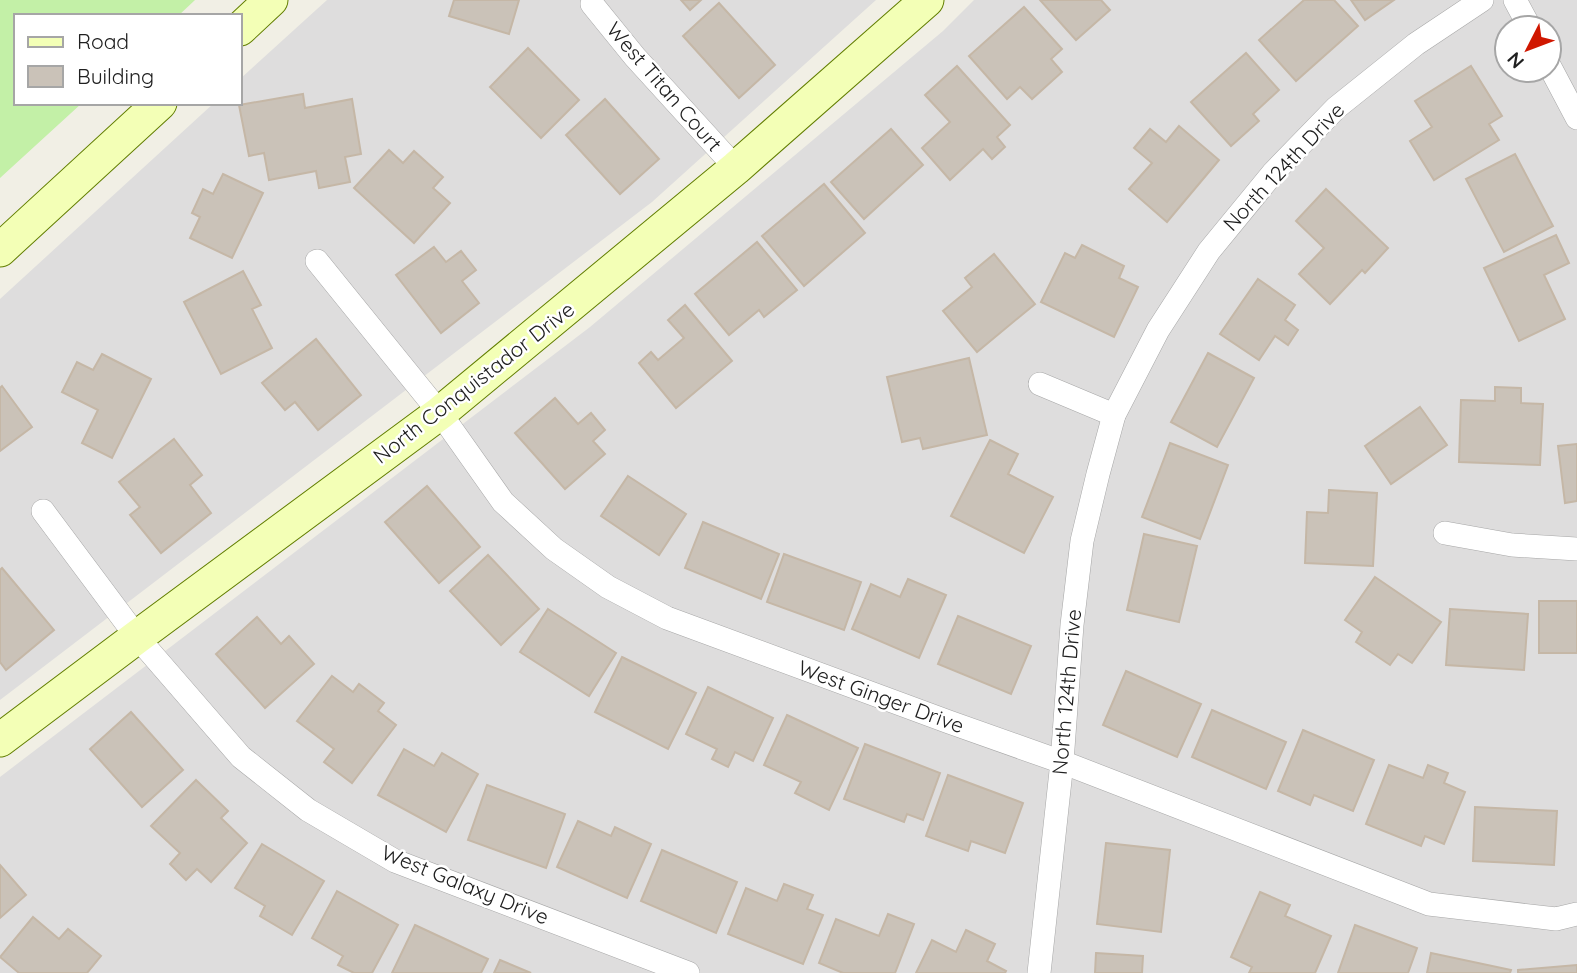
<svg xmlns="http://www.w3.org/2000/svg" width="1577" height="973" font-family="Quicksand,sans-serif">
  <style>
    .residential { fill: #dedddd; fill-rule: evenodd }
    .grass { fill: #c3f0a7 }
    .building { fill: #cac2b8; stroke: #c5b7a6; stroke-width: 2 }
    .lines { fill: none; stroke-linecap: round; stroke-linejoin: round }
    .street-casing { stroke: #a7a7a7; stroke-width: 24 }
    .secondary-casing { stroke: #627e00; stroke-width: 35 }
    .street { stroke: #fff; stroke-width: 23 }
    .secondary { stroke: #f3ffb6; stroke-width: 33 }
    .labels { text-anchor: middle; stroke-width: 5; stroke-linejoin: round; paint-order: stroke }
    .street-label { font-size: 21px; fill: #202020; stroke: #fff }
  </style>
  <rect width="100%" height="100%" fill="#f1efe5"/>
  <g class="residential">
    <path d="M327,0H876L652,202L0,700V299L214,103H240V79Z"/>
    <path d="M974,0H1577V973H0V777L590,327L943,31ZM1507,28H1549V70H1507Z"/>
  </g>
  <path class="grass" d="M0,0H195L178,16H16V103H82L0,178Z"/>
  <g class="building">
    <path d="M454,0H519L509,34L449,16Z"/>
    <path d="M681,0H701L690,10Z"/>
    <path d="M1040,0H1101L1110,10L1076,40Z"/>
    <path d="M1304,0H1334L1358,26L1296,81L1259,40Z"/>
    <path d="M1351,0H1394L1365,20Z"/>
    <path d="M719,3L775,65L739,98L683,36Z"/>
    <path d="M1024,7L1062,49L1051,59L1062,72L1032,99L1020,87L1007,99L969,56Z"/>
    <path d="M528,48L579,100L541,138L490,87Z"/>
    <path d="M1246,53L1279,90L1253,114L1259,121L1231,146L1191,102Z"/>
    <path d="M957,66L1010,125L997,137L1005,147L992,159L983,149L950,180L922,148L950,122L925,95Z"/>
    <path d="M1471,66L1502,116L1489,124L1499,140L1434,180L1410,141L1432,127L1415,101Z"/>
    <path d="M303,94L305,108L352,99L361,154L345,157L350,182L319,188L316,171L269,180L264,153L249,156L239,105Z"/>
    <path d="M605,99L659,159L620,194L566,135Z"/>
    <path d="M1179,126L1219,160L1167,222L1129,189L1152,163L1134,148L1150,129L1166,142Z"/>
    <path d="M891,129L923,165L864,219L831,182Z"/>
    <path d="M389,150L403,163L414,151L443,177L433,188L450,203L414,243L354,188Z"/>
    <path d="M1515,154L1553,226L1504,252L1466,179Z"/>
    <path d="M223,174L263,193L232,258L190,238L200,217L192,213L203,189L213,194Z"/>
    <path d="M824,184L865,233L804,286L762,236Z"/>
    <path d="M1326,189L1388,248L1365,273L1362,270L1330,304L1299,274L1324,248L1296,221Z"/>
    <path d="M1556,235L1569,263L1544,275L1565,319L1519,341L1484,268Z"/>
    <path d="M757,242L797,290L764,317L759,310L729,335L695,294Z"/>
    <path d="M1082,245L1124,266L1119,278L1138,287L1114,337L1041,302L1065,253L1075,258Z"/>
    <path d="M434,247L446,262L461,251L476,270L462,281L479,303L441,333L396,275Z"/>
    <path d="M994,254L1035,304L977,352L943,311L972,287L965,278Z"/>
    <path d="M243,271L261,305L252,309L272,348L221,374L184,302Z"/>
    <path d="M1258,279L1295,305L1285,320L1298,330L1288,345L1275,336L1259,360L1220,334Z"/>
    <path d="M685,305L732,361L676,408L639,363L651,352L658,360L684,338L668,320Z"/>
    <path d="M316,339L361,395L318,430L295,402L285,410L262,383Z"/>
    <path d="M1208,353L1254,378L1217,447L1171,422Z"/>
    <path d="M102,354L151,379L112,458L82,443L98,410L62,392L77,362L93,370Z"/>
    <path d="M969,358L987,435L923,449L920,438L902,442L887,377Z"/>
    <path d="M2,386L32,427L0,451V388Z"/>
    <path d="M1495,387L1521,388V403L1543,404L1540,465L1459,462L1461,400L1495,401Z"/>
    <path d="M555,398L578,424L591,413L605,430L593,441L605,454L565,489L515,433Z"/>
    <path d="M1420,407L1447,445L1391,484L1365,446Z"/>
    <path d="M174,439L202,475L190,485L211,513L161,553L130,515L140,507L119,482Z"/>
    <path d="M990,440L1018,454L1008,474L1053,497L1024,553L951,516Z"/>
    <path d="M1170,443L1228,465L1200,539L1142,517Z"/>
    <path d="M1577,444V501L1565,503L1558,446Z"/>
    <path d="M628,476L686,514L659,555L601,516Z"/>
    <path d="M427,486L480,547L439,583L385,522Z"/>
    <path d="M1329,490L1377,493L1373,566L1305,563L1307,512L1328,513Z"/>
    <path d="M703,522L779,554L761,599L685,568Z"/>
    <path d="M1144,534L1197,546L1179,622L1127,610Z"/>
    <path d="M784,554L861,582L844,630L767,602Z"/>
    <path d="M488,555L539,609L501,645L450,591Z"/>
    <path d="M2,568L54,630L6,670L0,662V570Z"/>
    <path d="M1375,577L1441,622L1412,663L1398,654L1390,665L1356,642L1362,632L1345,620Z"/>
    <path d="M908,579L946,595L919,658L852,629L871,584L900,597Z"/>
    <rect x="1539" y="601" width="38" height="52"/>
    <path d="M548,609L616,653L589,696L520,652Z"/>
    <path d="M1450,609L1528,614L1524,670L1446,665Z"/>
    <path d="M958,616L1031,646L1011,694L938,664Z"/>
    <path d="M257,617L281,644L289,636L314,664L265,708L216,654Z"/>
    <path d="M622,657L696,693L668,749L595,712Z"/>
    <path d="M1126,671L1201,704L1177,757L1103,725Z"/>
    <path d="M332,676L353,692L359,684L384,703L378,711L396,725L352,783L324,762L334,749L297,721Z"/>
    <path d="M708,687L773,718L753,761L735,752L728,767L712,759L717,749L686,734Z"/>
    <path d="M1212,710L1286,742L1266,789L1192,757Z"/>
    <path d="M131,712L183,770L142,807L90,749Z"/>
    <path d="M787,715L858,748L829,810L795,793L801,782L764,765Z"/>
    <path d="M1303,730L1374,760L1353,811L1314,795L1310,805L1278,791Z"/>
    <path d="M865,744L940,773L923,820L907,814L904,822L844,799Z"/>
    <path d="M404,749L434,766L442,753L478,774L446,832L378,795Z"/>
    <path d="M1389,765L1423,778L1428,765L1448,773L1444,783L1465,792L1444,844L1425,836L1421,846L1366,824Z"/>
    <path d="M948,775L1023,803L1005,853L971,841L968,851L926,836Z"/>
    <path d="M196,780L228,811L221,818L247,843L211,882L197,869L186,880L170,864L180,853L151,826Z"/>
    <path d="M487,785L565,814L546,868L468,840Z"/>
    <path d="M1475,807L1557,811L1554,865L1473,861Z"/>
    <path d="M578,821L611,836L615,827L651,844L627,898L557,867Z"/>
    <path d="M1106,843L1170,850L1161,932L1097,924Z"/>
    <path d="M262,844L324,881L292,935L260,916L265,906L235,888Z"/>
    <path d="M662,850L737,882L716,933L641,901Z"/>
    <path d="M0,865L26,895L0,918Z"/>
    <path d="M784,884L813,895L807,909L823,915L803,964L728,934L746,888L777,901Z"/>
    <path d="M337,891L398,925L372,973H354L338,965L343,956L312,938Z"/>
    <path d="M1260,892L1290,905L1285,916L1331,936L1315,973H1249L1252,967L1231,957Z"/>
    <path d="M888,914L914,924L895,973H843L819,963L836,919L879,936Z"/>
    <path d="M33,917L59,939L68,929L101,956L87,973H19L0,957Z"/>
    <path d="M415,925L488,959L481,973H392Z"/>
    <path d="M1355,925L1417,948L1408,973H1338Z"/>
    <path d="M966,930L995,944L987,961L1006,971L1005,973H916L932,940L956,952Z"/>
    <path d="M1096,953L1143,956L1142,973H1095Z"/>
    <path d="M1431,953L1511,970L1510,973H1427Z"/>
    <path d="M500,960L531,973H494Z"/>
    <path d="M1577,965V973H1518V970Z"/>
  </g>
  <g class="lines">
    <g class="street-casing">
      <g id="street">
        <path d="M1515,0L1530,28"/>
        <path d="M592,4L635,57L736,168"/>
        <path d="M1549,65L1577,118"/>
        <path d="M317,261L440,413L503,502L554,549L608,587L667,618L949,722L1062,762L1429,904L1556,919L1577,914"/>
        <path d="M1040,384L1114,415"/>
        <path d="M43,511L137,637L241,757L308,810L395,861L688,973"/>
        <path d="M1445,533L1512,545L1577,549"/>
        <path d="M1039,973L1062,762L1072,625L1082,541L1098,474L1114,415L1158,330L1209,251L1273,173L1336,108L1416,44L1482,0"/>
      </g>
    </g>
    <g class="secondary-casing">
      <g id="secondary">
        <path d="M240,29L271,0"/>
        <path d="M0,250L160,103"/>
        <path d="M0,740L137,637L440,413L736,168L927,0"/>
      </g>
    </g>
    <use href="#street" class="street"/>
    <use href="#secondary" class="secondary"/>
  </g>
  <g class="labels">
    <g class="street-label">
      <text transform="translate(664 87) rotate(49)" y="7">West Titan Court</text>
      <text transform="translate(1284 167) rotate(-47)" y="7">North 124th Drive</text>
      <text transform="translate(474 383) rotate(-38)" y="7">North Conquistador Drive</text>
      <text transform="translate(1067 692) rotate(-85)" y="7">North 124th Drive</text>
      <text transform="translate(881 697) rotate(20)" y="7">West Ginger Drive</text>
      <text transform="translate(465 885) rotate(22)" y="7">West Galaxy Drive</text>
    </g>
  </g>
  <rect x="14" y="14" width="228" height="91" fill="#ffffff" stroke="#a6a6a6" stroke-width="2"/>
  <rect x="28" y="37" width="35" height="10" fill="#f3ffb6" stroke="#a6a6a6" stroke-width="2"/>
  <text x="77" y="49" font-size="21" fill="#202020">Road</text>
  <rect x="28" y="66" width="35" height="21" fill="#cac2b8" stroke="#a6a6a6" stroke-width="2"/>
  <text x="77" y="84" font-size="21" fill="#202020">Building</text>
  <g transform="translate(1528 49) rotate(228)"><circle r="33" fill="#ffffff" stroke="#a6a6a6" stroke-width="2"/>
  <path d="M0-5L12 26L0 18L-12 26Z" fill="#d01700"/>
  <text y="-10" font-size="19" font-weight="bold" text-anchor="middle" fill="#202020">N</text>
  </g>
</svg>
